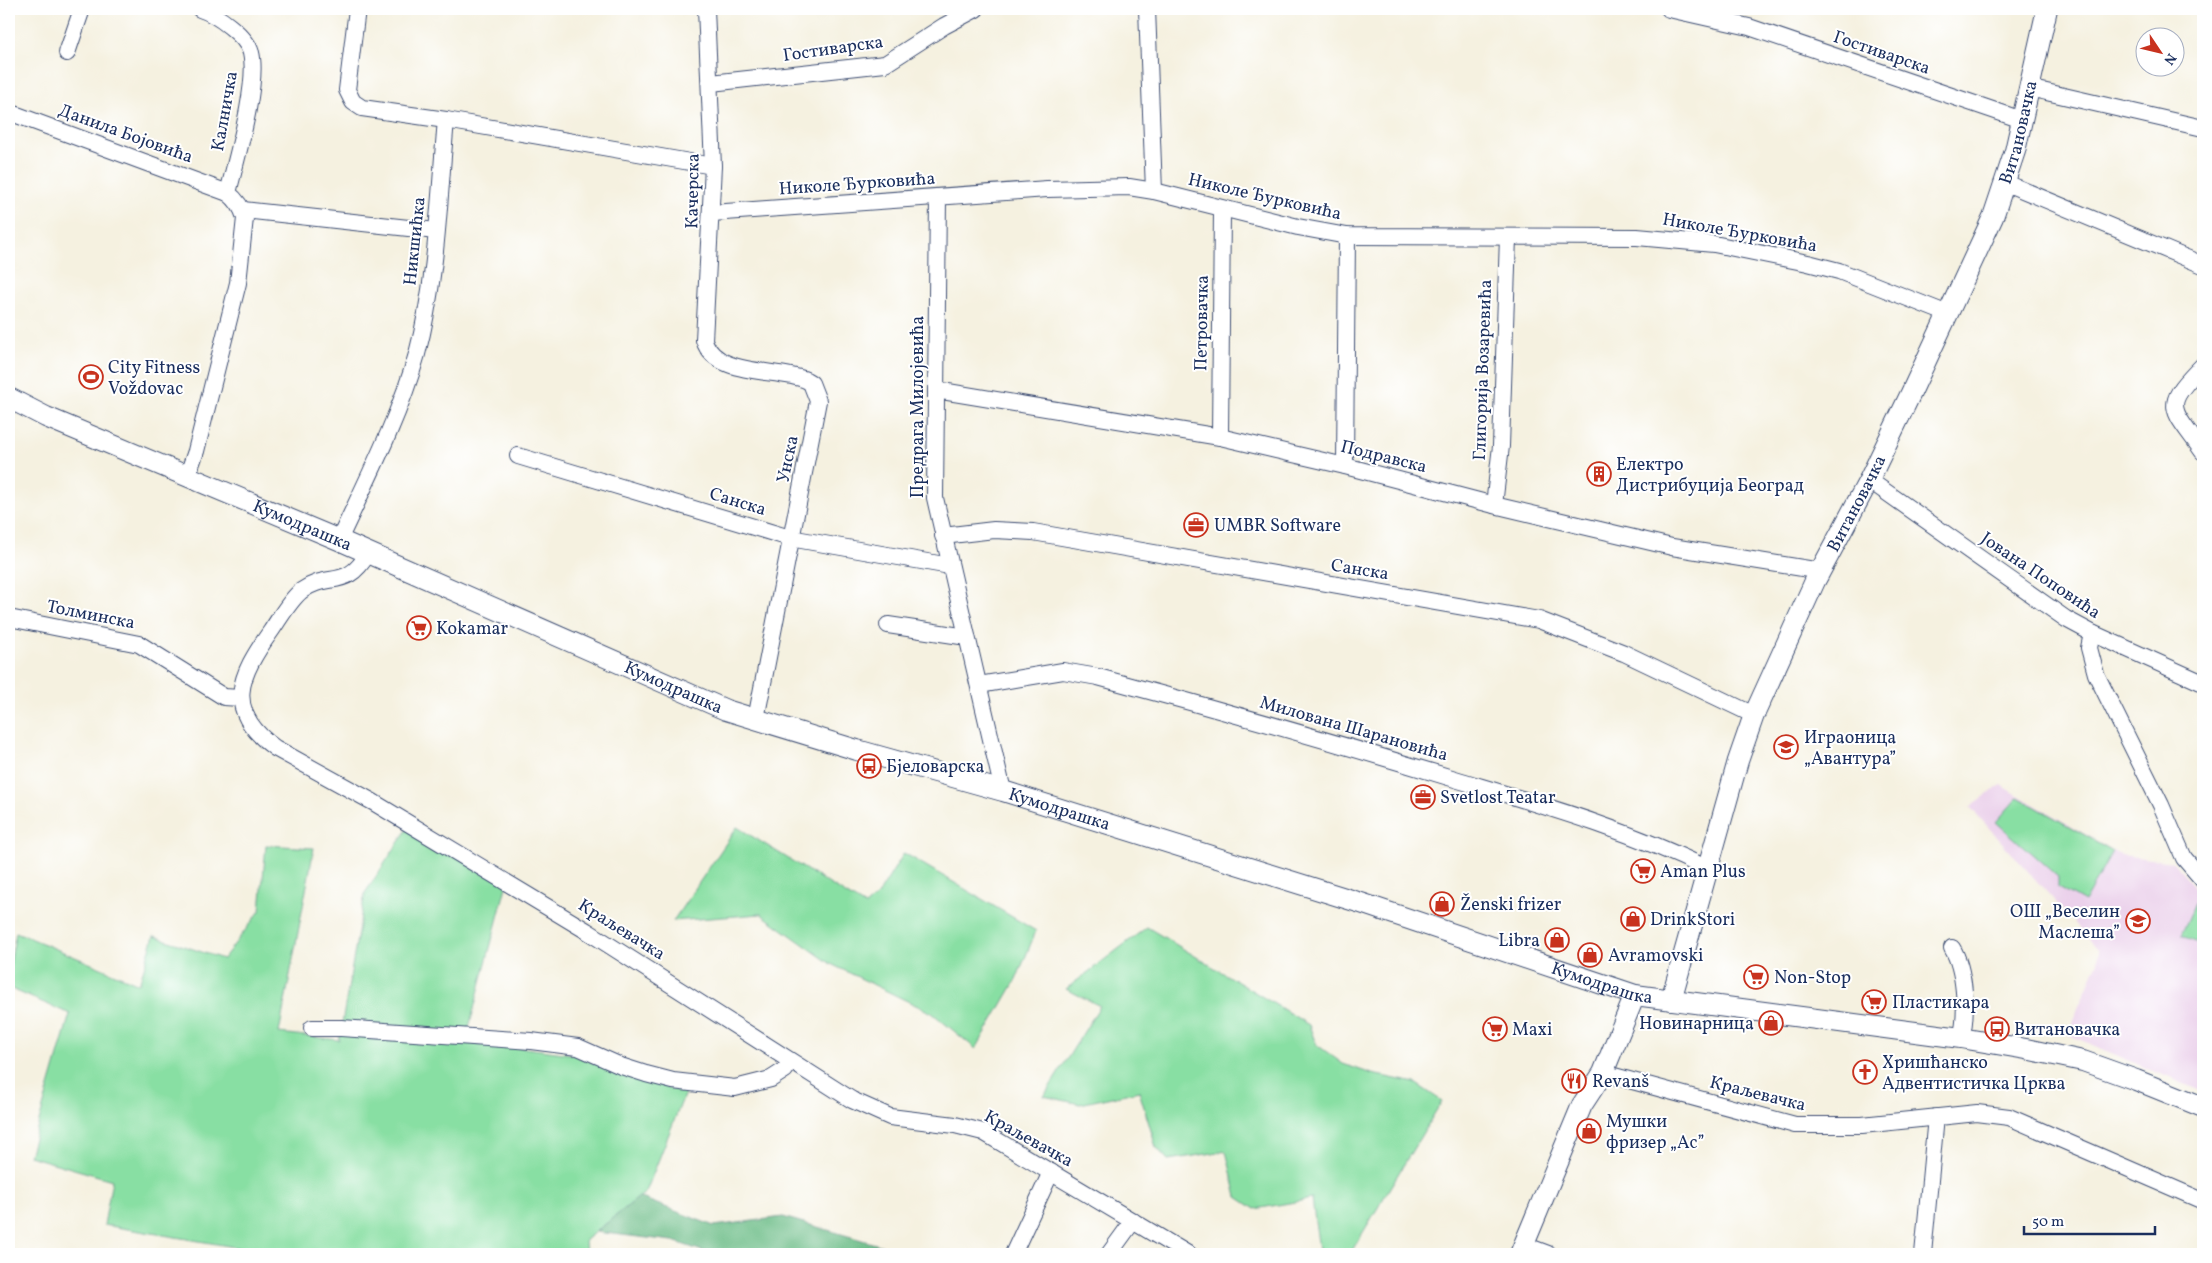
<svg xmlns="http://www.w3.org/2000/svg" width="2212" height="1263" font-family="Vollkorn,serif">
  <style>
    .built { fill: #ebd1eb }
    .green { fill: #88dfa3; stroke: #528780 }
    .forest { fill: #6ebe89; stroke: #447674 }
    .lines { fill: none; stroke-linecap: round; stroke-linejoin: round }
    .minor-casing { stroke: #3c4c72; stroke-width: 18 }
    .tertiary-casing { stroke: #3c4c72; stroke-width: 22 }
    .minor { stroke: #fff; stroke-width: 16 }
    .tertiary { stroke: #fff; stroke-width: 20 }
    .labels { text-anchor: middle; stroke-width: 4; stroke-linejoin: round; paint-order: stroke }
    .street-label { font-size: 18px; fill: #1b2f5e; stroke: #fff }
    .poi-label { font-size: 18px; fill: #1b2f5e; stroke: #fff; text-anchor: start }
  </style>
  <rect width="100%" height="100%" fill="#fff"/>
  <filter id="ink" filterUnits="userSpaceOnUse"><feTurbulence type="fractalNoise" baseFrequency=".02" numOctaves="2"/><feDisplacementMap in="SourceGraphic" scale="10" xChannelSelector="R" yChannelSelector="G"/><feConvolveMatrix kernelMatrix="1 2 1 2 8 2 1 2 1" color-interpolation-filters="sRGB"/></filter>
  <filter id="wash" filterUnits="userSpaceOnUse"><feTurbulence type="fractalNoise" baseFrequency=".0096" numOctaves="4" result="noise"/><feDisplacementMap in="SourceGraphic" scale="20" xChannelSelector="R" yChannelSelector="G"/><feGaussianBlur stdDeviation="1.12" result="paint"/><feColorMatrix in="noise" values="0 0 0 0 0 0 0 0 0 0 0 0 0 0 0 0 0 1.4 0 .05"/><feComposite in="paint" operator="in"/></filter>
  <g filter="url(#wash)">
    <rect width="100%" height="100%" fill="#f5f1e0"/>
    <path class="built" d="M2001,785L2121,855L2173,862L2195,888L2203,892V1092L2069,1035L2073,1020L2098,962L2099,950L1970,807Z"/>
    <g class="green">
      <path d="M2018,797L2113,851L2084,902L2058,887V877L1996,822Z"/>
      <path d="M410,825L507,883L465,1043L525,1048L572,1054L624,1075L685,1093L646,1192L585,1240L586,1254H276L104,1225L112,1180L29,1156L70,1014L9,988V970L16,932L139,984L154,936L223,959L260,911L266,845L314,848L279,1033L339,1040L365,893Z"/>
      <path d="M737,827L865,906L878,895L904,853L1036,931L1016,980L976,1049L932,1013L831,964L761,914L673,921Z"/>
      <path d="M2198,897L2203,900V946L2181,935Z"/>
      <path d="M1147,927L1309,1025L1316,1044L1343,1064L1372,1074L1415,1083L1442,1101L1350,1254H1314L1319,1250L1312,1199L1255,1209L1237,1197L1226,1151L1168,1160L1156,1147L1139,1091L1080,1104L1044,1096L1100,1006L1066,989Z"/>
    </g>
    <path class="forest" d="M639,1197L714,1226L783,1217L910,1254H711L673,1241L596,1232Z"/>
  </g>
  <g filter="url(#ink)">
    <g class="lines">
      <g class="minor-casing">
        <g id="minor">
          <path d="M357,9L347,90L353,102L362,108L446,120L713,166"/>
          <path d="M706,9L713,166L704,340C715,377 776,368 806,380L811,383L818,401L756,719"/>
          <path d="M1147,9L1154,191"/>
          <path d="M1669,9L1749,27L2022,120"/>
          <path d="M67,53L82,9"/>
          <path d="M711,83L885,64L944,26L976,9"/>
          <path d="M2029,88L2203,128"/>
          <path d="M9,112L228,193"/>
          <path d="M2006,183L2203,265"/>
          <path d="M938,197L935,498L1003,791"/>
          <path d="M243,210L436,231"/>
          <path d="M712,213L1047,189L1129,187L1154,191L1298,227L1347,236L1637,237L1714,244L1808,263L1839,271L1948,314"/>
          <path d="M2203,365C2160,408 2172,407 2203,452"/>
          <path d="M936,390L1220,437L1345,466L1494,505L1672,547L1821,571"/>
          <path d="M1220,437L1222,209"/>
          <path d="M518,456L790,538L950,566"/>
          <path d="M1345,466L1347,236"/>
          <path d="M187,477L196,451L238,283L245,218C242,207 237,200 228,193C236,160 259,82 251,53C247,36 216,14 200,9"/>
          <path d="M1869,480L2066,619L2092,633L2203,683"/>
          <path d="M1494,505L1501,446L1508,237"/>
          <path d="M943,536L994,530L1033,532L1539,620L1624,653L1754,715"/>
          <path d="M339,540C367,480 399,418 417,354C437,279 439,197 446,120"/>
          <path d="M368,553C347,591 328,571 301,591C289,601 280,618 271,631C239,676 223,710 275,748L373,802L587,931L852,1100L890,1117L955,1125L983,1132L1188,1254"/>
          <path d="M9,618L139,644L224,697L240,698"/>
          <path d="M888,625L967,637"/>
          <path d="M2092,633L2089,648L2096,674L2161,805L2184,858L2203,880"/>
          <path d="M979,685L1063,671L1098,677C1218,709 1337,743 1455,779C1541,805 1627,829 1708,869"/>
          <path d="M1952,948C1965,969 1968,1014 1961,1038"/>
          <path d="M312,1028H341L531,1041L578,1047L621,1066L646,1074L673,1081L735,1088L771,1079L785,1070L790,1062"/>
          <path d="M1603,1073L1795,1125H1862L1977,1113L2009,1117L2203,1201"/>
          <path d="M1524,1245L1548,1254"/>
          <path d="M1013,1254L1051,1172"/>
          <path d="M1109,1254L1133,1221"/>
          <path d="M1923,1254L1936,1117"/>
        </g>
      </g>
      <g class="tertiary-casing">
        <g id="tertiary">
          <path id="s1" d="M9,398L46,417L339,540L726,710L857,750L1003,791L1361,903L1635,995L1961,1038L2026,1049L2083,1061L2136,1080L2203,1107"/>
          <path id="s2" d="M1671,1000L1738,761L1754,715L1815,581L1869,480L1911,393L1993,217L2015,151L2047,9"/>
          <path d="M1520,1254L1582,1105L1603,1073L1635,995"/>
        </g>
      </g>
      <use href="#minor" class="minor"/>
      <use href="#tertiary" class="tertiary"/>
    </g>
  </g>
  <defs>
    <g id="stadium-ring" transform="scale(1.25)"><circle r="9.5" fill="#fff" stroke="#c8321e" stroke-width="1.5"/><path d="M0-5a6.5 5 0 1 0 0 10a6.5 5 0 1 0 0-10ZM-3.5-1.8h7v3.6h-7Z" fill="#c8321e"/></g>
    <g id="building-ring" transform="scale(1.25)"><circle r="9.5" fill="#fff" stroke="#c8321e" stroke-width="1.5"/><path d="M-4-6H4V6H1V3H-1V6H-4ZM-2.5-4.3h1.7v1.8h-1.7ZM.8-4.3h1.7v1.8H.8ZM-2.5-1h1.7V.8h-1.7ZM.8-1h1.7V.8H.8Z" fill="#c8321e"/></g>
    <g id="office-ring" transform="scale(1.25)"><circle r="9.5" fill="#fff" stroke="#c8321e" stroke-width="1.5"/><path d="M-6-3h4V-5.5h4V-3h4V5H-6ZM-1-4.5V-3h2v-1.5ZM-6 0V1H6V0Z" fill="#c8321e"/></g>
    <g id="supermarket-ring" transform="scale(1.25)"><circle r="9.5" fill="#fff" stroke="#c8321e" stroke-width="1.5"/><path d="M-6-5.5h2.5l.6 2H6L4.5 2H-2.5L-4.4-4H-6ZM-1.5 3.2a1.3 1.3 0 1 0 .1 0ZM3 3.2a1.3 1.3 0 1 0 .1 0Z" fill="#c8321e"/></g>
    <g id="school-ring" transform="scale(1.25)"><circle r="9.5" fill="#fff" stroke="#c8321e" stroke-width="1.5"/><path d="M0-5L7-2L0 1L-7-2ZM-4 1L0 2.5L4 1V4Q0 6-4 4Z" fill="#c8321e"/></g>
    <g id="bus-ring" transform="scale(1.25)"><circle r="9.5" fill="#fff" stroke="#c8321e" stroke-width="1.5"/><path d="M-5-6H5V4H4V6H2V4H-2V6H-4V4H-5ZM-3.5-4V0h7V-4ZM-3.5 1.2v1.5H-2V1.2ZM2 1.2v1.5H3.5V1.2Z" fill="#c8321e"/></g>
    <g id="shop-ring" transform="scale(1.25)"><circle r="9.5" fill="#fff" stroke="#c8321e" stroke-width="1.5"/><path d="M-5-2.5h2.3a2.7 3.5 0 0 1 5.4 0H5L5.5 6h-11ZM-1.5-2.5h3a1.5 2.3 0 0 0-3 0Z" fill="#c8321e"/></g>
    <g id="church-ring" transform="scale(1.25)"><circle r="9.5" fill="#fff" stroke="#c8321e" stroke-width="1.5"/><path d="M-1.2-6h2.4v3.5h3.3v2.4h-3.3V6h-2.4V-.1h-3.3v-2.4h3.3Z" fill="#c8321e"/></g>
    <g id="restaurant-ring" transform="scale(1.25)"><circle r="9.5" fill="#fff" stroke="#c8321e" stroke-width="1.5"/><path d="M-5-6h1v4h1v-4h1v4h1v-4h1v5L-1.5 .5V6h-2V.5L-5-1ZM5-6V6H3V1.5H1.5Q1.5-4 5-6Z" fill="#c8321e"/></g>
  </defs>
  <g fill-rule="evenodd">
    <use href="#stadium-ring" x="91" y="377"/>
    <use href="#building-ring" x="1599" y="474"/>
    <use href="#office-ring" x="1196" y="525"/>
    <use href="#supermarket-ring" x="419" y="628"/>
    <use href="#school-ring" x="1786" y="747"/>
    <use href="#bus-ring" x="869" y="766"/>
    <use href="#office-ring" x="1423" y="797"/>
    <use href="#supermarket-ring" x="1643" y="871"/>
    <use href="#shop-ring" x="1442" y="904"/>
    <use href="#shop-ring" x="1633" y="919"/>
    <use href="#school-ring" x="2138" y="921"/>
    <use href="#shop-ring" x="1557" y="940"/>
    <use href="#shop-ring" x="1590" y="955"/>
    <use href="#supermarket-ring" x="1756" y="977"/>
    <use href="#supermarket-ring" x="1874" y="1002"/>
    <use href="#shop-ring" x="1771" y="1023"/>
    <use href="#supermarket-ring" x="1495" y="1029"/>
    <use href="#bus-ring" x="1997" y="1029"/>
    <use href="#church-ring" x="1865" y="1072"/>
    <use href="#restaurant-ring" x="1574" y="1081"/>
    <use href="#shop-ring" x="1589" y="1131"/>
  </g>
  <g class="labels">
    <g class="street-label">
      <text transform="translate(833 48) rotate(-8)" y="6">Гостиварска</text>
      <text transform="translate(1882 52) rotate(19)" y="6">Гостиварска</text>
      <text transform="translate(224 111) rotate(-80)" y="6">Калничка</text>
      <text transform="translate(126 133) rotate(20)" y="6">Данила Бојовића</text>
      <text dy="6" stroke="none"><textPath href="#s2" startOffset="938">Витановачка</textPath></text>
      <text transform="translate(857 183) rotate(-4)" y="6">Николе Ђурковића</text>
      <text transform="translate(692 191) rotate(-89)" y="6">Качерска</text>
      <text transform="translate(1265 196) rotate(13)" y="6">Николе Ђурковића</text>
      <text transform="translate(1740 232) rotate(10)" y="6">Николе Ђурковића</text>
      <text transform="translate(414 241) rotate(-84)" y="6">Никшићка</text>
      <text transform="translate(1201 323) rotate(-89)" y="6">Петровачка</text>
      <text transform="translate(1482 370) rotate(-88)" y="6">Глигорија Возаревића</text>
      <text transform="translate(917 407) rotate(-90)" y="6">Предрага Милојевића</text>
      <text transform="translate(1384 456) rotate(14)" y="6">Подравска</text>
      <text transform="translate(787 459) rotate(-78)" y="6">Унска</text>
      <text transform="translate(738 501) rotate(17)" y="6">Санска</text>
      <text dy="6" stroke="none"><textPath href="#s2" startOffset="532">Витановачка</textPath></text>
      <text dy="6" stroke="none"><textPath href="#s1" startOffset="320">Кумодрашка</textPath></text>
      <text transform="translate(1360 569) rotate(9)" y="6">Санска</text>
      <text transform="translate(2041 575) rotate(34)" y="6">Јована Поповића</text>
      <text transform="translate(91 614) rotate(11)" y="6">Толминска</text>
      <text dy="6" stroke="none"><textPath href="#s1" startOffset="725">Кумодрашка</textPath></text>
      <text transform="translate(1354 728) rotate(16)" y="6">Милована Шарановића</text>
      <text dy="6" stroke="none"><textPath href="#s1" startOffset="1130">Кумодрашка</textPath></text>
      <text transform="translate(622 929) rotate(32)" y="6">Краљевачка</text>
      <text dy="6" stroke="none"><textPath href="#s1" startOffset="1700">Кумодрашка</textPath></text>
      <text transform="translate(1758 1093) rotate(14)" y="6">Краљевачка</text>
      <text transform="translate(1029 1138) rotate(29)" y="6">Краљевачка</text>
    </g>
    <g class="poi-label">
      <text x="108" y="373">City Fitness<tspan x="108" dy="21">Voždovac</tspan></text>
      <text x="1616" y="470">Електро<tspan x="1616" dy="21">Дистрибуција Београд</tspan></text>
      <text x="1214" y="531">UMBR Software</text>
      <text x="436" y="634">Kokamar</text>
      <text x="1804" y="743">Играоница<tspan x="1804" dy="21">„Авантура”</tspan></text>
      <text x="886" y="772">Бјеловарска</text>
      <text x="1440" y="803">Svetlost Teatar</text>
      <text x="1660" y="877">Aman Plus</text>
      <text x="1460" y="910">Ženski frizer</text>
      <text x="2120" y="917" text-anchor="end">ОШ „Веселин<tspan x="2120" dy="21">Маслеша”</tspan></text>
      <text x="1650" y="925">DrinkStori</text>
      <text x="1540" y="946" text-anchor="end">Libra</text>
      <text x="1608" y="961">Avramovski</text>
      <text x="1774" y="983">Non-Stop</text>
      <text x="1892" y="1008">Пластикара</text>
      <text x="1754" y="1029" text-anchor="end">Новинарница</text>
      <text x="1512" y="1035">Maxi</text>
      <text x="2014" y="1035">Витановачка</text>
      <text x="1882" y="1068">Хришћанско<tspan x="1882" dy="21">Адвентистичка Црква</tspan></text>
      <text x="1592" y="1087">Revanš</text>
      <text x="1606" y="1127">Мушки<tspan x="1606" dy="21">фризер „Ас”</tspan></text>
    </g>
  </g>
  <rect width="2212" height="1263" fill="none" stroke="#fff" stroke-width="30"/>
  <g transform="translate(2160 52) rotate(125)"><circle r="24" fill="#ffffff" stroke="#a4acbf"/>
  <path d="M0-4L9 19L0 12L-9 19Z" fill="#c8321e"/>
  <text y="-8" font-size="14" font-weight="bold" text-anchor="middle" fill="#1b2f5e">N</text>
  </g>
  <path d="M2024 1226v8h131v-8" fill="none" stroke="#1b2f5e" stroke-width="2.5"/>
  <text x="2032" y="1226" font-size="15" fill="#1b2f5e" stroke="#ffffff" stroke-width="4" paint-order="stroke">50 m</text>
</svg>
